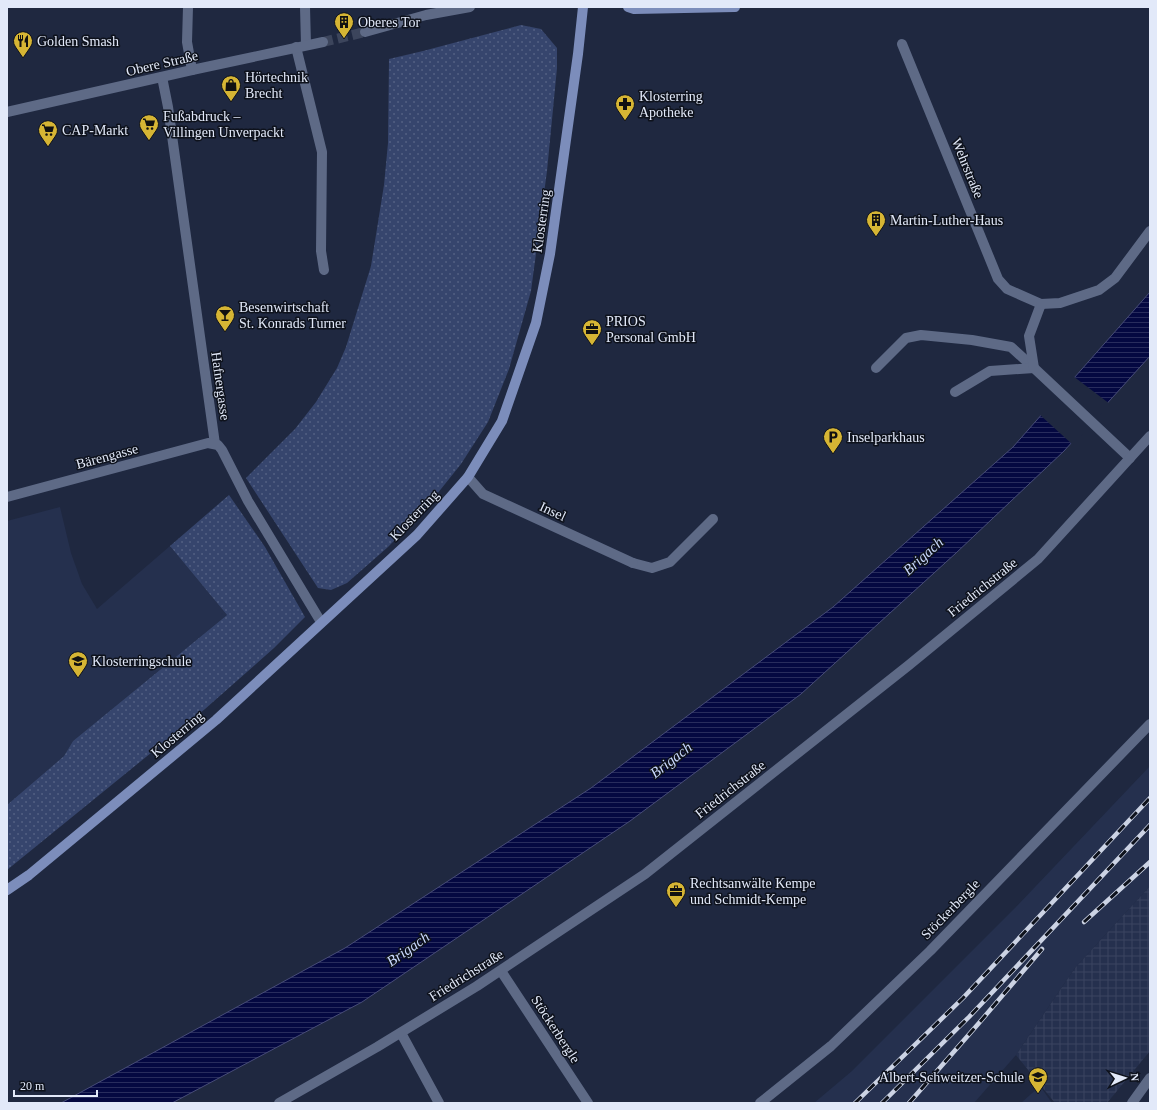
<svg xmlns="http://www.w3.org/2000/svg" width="1157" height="1110" font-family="'Times New Roman',serif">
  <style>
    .built { fill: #25304e }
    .industrial { fill: url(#industrial-grid) }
    .park { fill: url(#park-dots) }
    .water { fill: url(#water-rules); stroke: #474c78 }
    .pier { fill: #1f2840 }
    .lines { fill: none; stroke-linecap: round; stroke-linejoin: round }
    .minor-tunnel { stroke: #3c455c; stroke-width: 10; stroke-dasharray: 10 5; stroke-linecap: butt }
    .service { stroke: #5e6a86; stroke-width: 10 }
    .pedestrian { stroke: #5e6a86; stroke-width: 10 }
    .minor { stroke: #5e6a86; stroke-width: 10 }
    .tertiary { stroke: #5e6a86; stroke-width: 10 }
    .secondary { stroke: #7c8dbb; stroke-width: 10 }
    .rail-casing { stroke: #ccd3e4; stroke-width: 4.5 }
    .rail { stroke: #0e121c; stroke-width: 3; stroke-dasharray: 9; stroke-linecap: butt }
    .labels { text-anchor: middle; stroke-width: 3; stroke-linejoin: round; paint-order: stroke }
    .poi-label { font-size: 14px; fill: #e2e9f9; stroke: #0e121c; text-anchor: start }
    .street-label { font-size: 14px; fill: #e2e9f9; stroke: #0e121c }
    .water-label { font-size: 15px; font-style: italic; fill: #cad9fe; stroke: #0e121c }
  </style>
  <defs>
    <pattern id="industrial-grid" width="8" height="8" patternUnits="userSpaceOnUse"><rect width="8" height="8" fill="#25304e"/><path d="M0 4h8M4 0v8" fill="none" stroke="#3a4460"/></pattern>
    <pattern id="park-dots" width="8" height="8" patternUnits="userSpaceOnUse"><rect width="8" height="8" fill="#36456d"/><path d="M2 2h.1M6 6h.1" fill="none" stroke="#536083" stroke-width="1.8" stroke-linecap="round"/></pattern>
    <pattern id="water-rules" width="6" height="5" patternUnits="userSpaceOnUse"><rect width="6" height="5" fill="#040841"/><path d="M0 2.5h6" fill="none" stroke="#282c5d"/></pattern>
  </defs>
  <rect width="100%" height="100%" fill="#1f2840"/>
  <g class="built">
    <path d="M60,507L71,553L82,584L97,609L170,546L227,615L73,741L64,756L7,805V521Z"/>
    <path d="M1150,766V886L1075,968L1016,1055L974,1103H814L852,1071L1015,908Z"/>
    <path d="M1040,1086L1052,1103H1021Z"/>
  </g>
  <path class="industrial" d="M1150,886V1051L1107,1103H1055L1016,1055L1075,968Z"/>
  <g class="park">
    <path d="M521,25L541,29L557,48V68L547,171L531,291L509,369L488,422L461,464L425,509L388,547L347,583L331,590L318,588L246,478L295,429L316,402L337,368L346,347L371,266L384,185L388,143L389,59L423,51Z"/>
    <path d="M229,495L265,547L305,617L274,648L205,709L7,870V805L64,756L73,741L227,615L170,546Z"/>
  </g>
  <path class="water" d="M1150,292V356L1064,451L956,553L801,694L630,821L362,1002L172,1103H61L345,948L591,788L833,607L1013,447Z"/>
  <path class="pier" d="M1073,376L1110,404L1073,445L1039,414Z"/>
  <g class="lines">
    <path class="minor-tunnel" d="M323,42L365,32"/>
    <g class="service">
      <path d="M296,47L322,152L321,251L324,270"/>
      <path d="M876,368L906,338L921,335L972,340L1011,347L1034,368"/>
      <path d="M955,392L990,371L1034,368"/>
      <path d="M633,563L652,568L670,562L713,519"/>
      <path d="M401,1033L439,1103"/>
      <path d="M760,1103L831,1046L930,951L1150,724"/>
    </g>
    <g class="pedestrian">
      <path d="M305,7L306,45"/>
      <path d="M162,77L168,107L215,444"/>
      <path d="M7,112L192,70"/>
    </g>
    <g class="minor">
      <path d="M188,7L187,42L192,70L323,42"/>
      <path d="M365,32L426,15L470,7"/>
      <path d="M902,44L998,279L1007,289L1041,304L1029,336L1034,368L1130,458"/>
      <path d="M1041,304L1060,303L1099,290L1115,278L1150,231"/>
      <path d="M468,477L483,494L633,563"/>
      <path d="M7,497L208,443L218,445L222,450L248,501L321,622"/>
      <path d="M501,971L588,1103"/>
      <path d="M1132,1103L1150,1078"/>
    </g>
    <path class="tertiary" d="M279,1103L377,1047L477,986L645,874L909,665L1038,559L1150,436"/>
    <g class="secondary">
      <path d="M628,7L634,9L735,7"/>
      <path d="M7,890L29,875L216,720L417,535L468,477L502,421L536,323L550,254L578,54L583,7"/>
    </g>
    <g class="rail-casing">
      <g id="rail">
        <path d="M1084,922L1150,862"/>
        <path d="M855,1103L963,998L1150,798"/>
        <path d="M882,1103L969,1017L1150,825"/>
        <path d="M909,1103L979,1023L1042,949"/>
      </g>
    </g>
    <use href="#rail" class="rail"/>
  </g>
  <defs>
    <g id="building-pin" transform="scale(1)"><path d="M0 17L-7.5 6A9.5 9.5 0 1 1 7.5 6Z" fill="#d6b534" stroke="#0e121c"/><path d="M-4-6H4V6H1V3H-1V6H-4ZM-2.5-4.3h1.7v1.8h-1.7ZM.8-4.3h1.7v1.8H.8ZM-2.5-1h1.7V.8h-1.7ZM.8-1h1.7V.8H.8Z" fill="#111"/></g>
    <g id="restaurant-pin" transform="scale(1)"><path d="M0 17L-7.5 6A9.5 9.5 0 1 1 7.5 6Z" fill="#d6b534" stroke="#0e121c"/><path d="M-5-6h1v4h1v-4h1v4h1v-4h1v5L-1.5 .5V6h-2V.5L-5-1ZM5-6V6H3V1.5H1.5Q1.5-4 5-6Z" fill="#111"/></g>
    <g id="shop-pin" transform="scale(1)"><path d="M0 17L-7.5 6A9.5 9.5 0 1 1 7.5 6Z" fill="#d6b534" stroke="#0e121c"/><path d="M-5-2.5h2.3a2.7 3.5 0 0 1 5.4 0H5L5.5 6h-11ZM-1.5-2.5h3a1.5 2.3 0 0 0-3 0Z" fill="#111"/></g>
    <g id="pharmacy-pin" transform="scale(1)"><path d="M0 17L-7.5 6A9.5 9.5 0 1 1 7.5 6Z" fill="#d6b534" stroke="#0e121c"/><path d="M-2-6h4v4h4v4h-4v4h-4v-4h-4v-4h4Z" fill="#111"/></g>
    <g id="supermarket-pin" transform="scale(1)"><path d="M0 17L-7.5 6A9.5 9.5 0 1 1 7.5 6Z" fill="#d6b534" stroke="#0e121c"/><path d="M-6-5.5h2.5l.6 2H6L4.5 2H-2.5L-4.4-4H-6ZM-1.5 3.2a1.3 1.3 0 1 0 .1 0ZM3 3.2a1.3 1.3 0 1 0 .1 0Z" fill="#111"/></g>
    <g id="bar-pin" transform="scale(1)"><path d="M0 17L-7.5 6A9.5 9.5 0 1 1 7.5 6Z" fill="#d6b534" stroke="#0e121c"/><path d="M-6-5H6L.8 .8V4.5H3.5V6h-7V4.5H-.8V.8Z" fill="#111"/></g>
    <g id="office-pin" transform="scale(1)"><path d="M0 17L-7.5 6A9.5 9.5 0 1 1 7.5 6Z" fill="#d6b534" stroke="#0e121c"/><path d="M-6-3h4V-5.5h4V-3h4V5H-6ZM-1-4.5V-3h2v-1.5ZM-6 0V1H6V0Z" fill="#111"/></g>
    <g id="parking-pin" transform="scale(1)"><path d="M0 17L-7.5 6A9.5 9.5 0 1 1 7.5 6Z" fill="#d6b534" stroke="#0e121c"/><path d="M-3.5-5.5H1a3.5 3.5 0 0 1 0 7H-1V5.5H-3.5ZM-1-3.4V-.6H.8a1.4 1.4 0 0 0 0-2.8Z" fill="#111"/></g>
    <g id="school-pin" transform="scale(1)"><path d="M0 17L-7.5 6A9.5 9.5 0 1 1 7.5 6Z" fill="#d6b534" stroke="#0e121c"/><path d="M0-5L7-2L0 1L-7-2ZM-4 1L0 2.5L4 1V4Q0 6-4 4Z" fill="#111"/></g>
  </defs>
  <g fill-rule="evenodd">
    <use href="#building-pin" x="344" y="22"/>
    <use href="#restaurant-pin" x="23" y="41"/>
    <use href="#shop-pin" x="231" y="85"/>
    <use href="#pharmacy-pin" x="625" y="104"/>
    <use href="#supermarket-pin" x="149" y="124"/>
    <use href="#supermarket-pin" x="48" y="130"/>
    <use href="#building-pin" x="876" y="220"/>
    <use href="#bar-pin" x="225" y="315"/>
    <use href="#office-pin" x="592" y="329"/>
    <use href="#parking-pin" x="833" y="437"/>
    <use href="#school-pin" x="78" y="661"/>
    <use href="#office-pin" x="676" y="891"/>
    <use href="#school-pin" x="1038" y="1077"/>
  </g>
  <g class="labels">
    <g class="poi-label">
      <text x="358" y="27">Oberes Tor</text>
      <text x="37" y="46">Golden Smash</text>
      <text x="245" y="82">Hörtechnik<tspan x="245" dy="16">Brecht</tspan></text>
      <text x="639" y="101">Klosterring<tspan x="639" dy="16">Apotheke</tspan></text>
      <text x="163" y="121">Fußabdruck –<tspan x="163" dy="16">Villingen Unverpackt</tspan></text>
      <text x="62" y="135">CAP-Markt</text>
      <text x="890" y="225">Martin-Luther-Haus</text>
      <text x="239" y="312">Besenwirtschaft<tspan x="239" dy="16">St. Konrads Turner</tspan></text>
      <text x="606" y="326">PRIOS<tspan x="606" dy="16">Personal GmbH</tspan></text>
      <text x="847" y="442">Inselparkhaus</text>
      <text x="92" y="666">Klosterringschule</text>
      <text x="690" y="888">Rechtsanwälte Kempe<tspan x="690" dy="16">und Schmidt-Kempe</tspan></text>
      <text x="1024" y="1082" text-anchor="end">Albert-Schweitzer-Schule</text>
    </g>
    <g class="street-label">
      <text transform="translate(162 63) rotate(-13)" y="5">Obere Straße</text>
      <text transform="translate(968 168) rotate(68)" y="5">Wehrstraße</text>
      <text transform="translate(541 221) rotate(-82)" y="5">Klosterring</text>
      <text transform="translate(221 386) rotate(82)" y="5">Hafnergasse</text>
      <text transform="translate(107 456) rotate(-15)" y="5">Bärengasse</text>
      <text transform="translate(553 511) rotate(25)" y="5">Insel</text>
      <text transform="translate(414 515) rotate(-46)" y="5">Klosterring</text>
      <text transform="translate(982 587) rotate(-39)" y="5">Friedrichstraße</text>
      <text transform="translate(177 734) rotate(-40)" y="5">Klosterring</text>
      <text transform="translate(730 789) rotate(-38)" y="5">Friedrichstraße</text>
      <text transform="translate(950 909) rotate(-46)" y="5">Stöckerbergle</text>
      <text transform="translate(466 975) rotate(-32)" y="5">Friedrichstraße</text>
      <text transform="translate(556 1029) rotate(57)" y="5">Stöckerbergle</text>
    </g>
    <g class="water-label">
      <text transform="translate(923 556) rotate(-42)" y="5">Brigach</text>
      <text transform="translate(671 760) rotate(-38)" y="5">Brigach</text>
      <text transform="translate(408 949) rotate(-35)" y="5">Brigach</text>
    </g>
  </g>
  <rect width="1157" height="1110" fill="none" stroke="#e2e9f9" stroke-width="16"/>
  <g transform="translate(1125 1078) rotate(86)" stroke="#0e121c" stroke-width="3" paint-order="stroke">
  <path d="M0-3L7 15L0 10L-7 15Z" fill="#e2e9f9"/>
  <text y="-6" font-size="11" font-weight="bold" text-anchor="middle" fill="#e2e9f9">N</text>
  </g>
  <path d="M14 1090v6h83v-6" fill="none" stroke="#e2e9f9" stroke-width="2"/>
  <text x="20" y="1090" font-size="12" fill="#e2e9f9" stroke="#0e121c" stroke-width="3" paint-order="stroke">20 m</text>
</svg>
